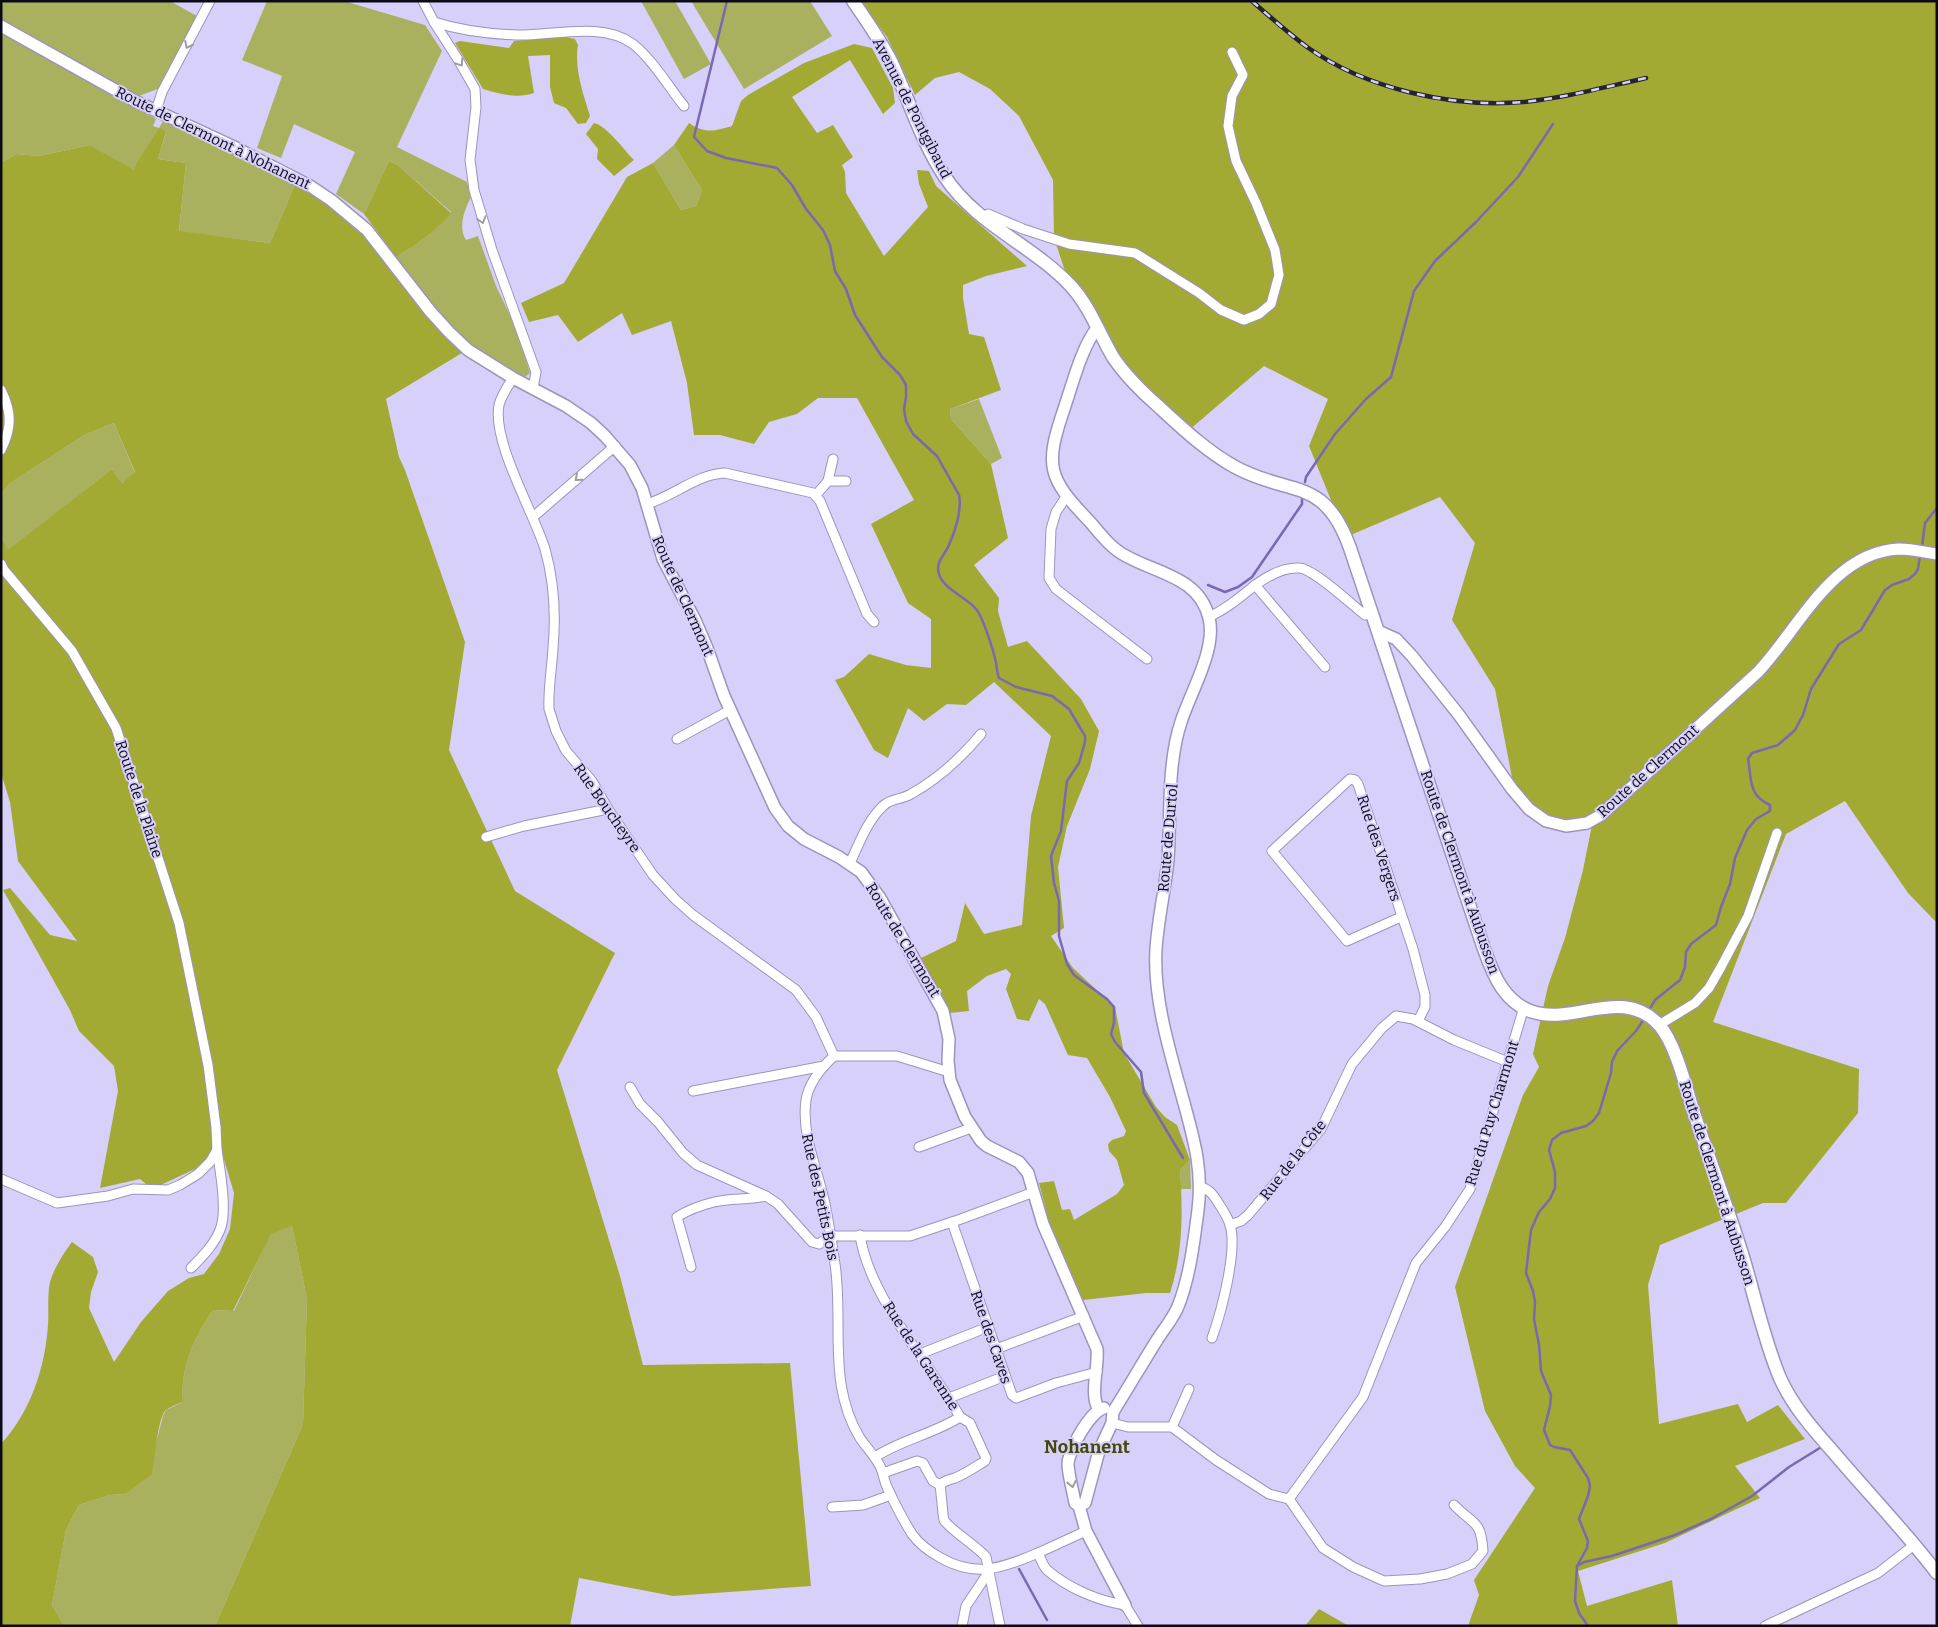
<svg xmlns="http://www.w3.org/2000/svg" width="1938" height="1627" font-family="Bitter,serif">
  <style>
    .green { fill: #a9b15f }
    .forest { fill: #a2aa34 }
    .lines { fill: none; stroke-linecap: round; stroke-linejoin: round }
    .stream { stroke: #7a68b0; stroke-width: 2.5 }
    .minor-casing { stroke: #9c94bc; stroke-width: 11 }
    .tertiary-casing { stroke: #9c94bc; stroke-width: 14 }
    .secondary-casing { stroke: #9c94bc; stroke-width: 15 }
    .minor { stroke: #fff; stroke-width: 9 }
    .tertiary { stroke: #fff; stroke-width: 11 }
    .secondary { stroke: #fff; stroke-width: 12 }
    .rail-casing { stroke: #262234; stroke-width: 4.5 }
    .rail { stroke: #d7d0fa; stroke-width: 2.5; stroke-dasharray: 8; stroke-linecap: butt }
    .oneway { stroke: #9e9da3 }
    .labels { text-anchor: middle; stroke-width: 4; stroke-linejoin: round; paint-order: stroke }
    .street-label { font-size: 15px; fill: #0d0a18; stroke: #d7d0fa }
    .quarter-label { font-size: 18px; font-weight: bold; fill: #44480a; stroke: #d7d0fa }
  </style>
  <rect width="100%" height="100%" fill="#d7d0fa"/>
  <g class="green">
    <path d="M1,1H170L197,16L160,88L139,96L1,19Z"/>
    <path d="M267,1H344L425,25L442,51L397,147L467,182L471,197C464,211 458,227 466,240L478,236L496,286L517,330L530,373L524,378C505,366 484,358 468,343C440,319 418,288 396,257C417,245 435,232 451,212L398,165L389,161L364,214L336,194L355,152L294,124L281,158L257,148L282,76L242,60Z"/>
    <path d="M641,1H675L711,64L684,79Z"/>
    <path d="M691,1H810L832,36L744,89Z"/>
    <path d="M1,33L156,119L153,126L159,128L163,121L296,182L270,243L179,232L186,163L158,159L166,133L134,171L90,145L39,156L16,154L1,163Z"/>
    <path d="M674,145L702,190L696,206L681,210L653,163Z"/>
    <path d="M979,399L1002,458L991,464L951,419L950,409Z"/>
    <path d="M114,423L135,473L122,483L112,469L8,551L1,536V495L9,484L84,435Z"/>
    <path d="M1190,1160L1191,1189H1181L1180,1170Z"/>
    <path d="M292,1226L307,1299L303,1424L215,1626H64L52,1605L66,1530L79,1505L110,1495L125,1494L156,1443L163,1416L166,1410L183,1402C180,1368 194,1338 213,1310L234,1311L271,1233Z"/>
  </g>
  <g class="forest">
    <path d="M860,1H1937V923L1908,893L1845,801L1786,834L1713,1022L1859,1069L1858,1113L1786,1203H1763L1660,1245L1648,1285L1659,1424L1738,1404L1747,1422L1778,1405L1805,1439L1735,1466L1760,1498L1665,1543L1578,1571L1587,1606L1672,1580L1678,1626H1468L1479,1595L1474,1580L1535,1488L1515,1466L1485,1411L1455,1287L1523,1095L1539,1067L1533,1054L1548,986L1565,938L1583,870L1593,820L1545,822L1514,788L1495,689L1452,620L1475,543L1440,497L1346,537L1309,446L1328,399L1264,366L1188,431L1129,379L1069,283L1054,238L1053,180L1019,116L990,89L959,72L935,78L915,95L887,37Z"/>
    <path d="M561,36L575,39L578,45C574,68 583,93 590,116L586,123L578,124L566,108L554,103L550,87V55L528,56L534,93C516,99 500,94 483,89L455,43L460,41L509,48L514,41Z"/>
    <path d="M854,44L872,48L893,88L895,103L883,114L850,60L792,97L817,133L833,125L853,157L842,165L845,172L846,193L884,256L928,207L919,184L917,170L929,171L936,186L1027,266L986,276L963,285V298L969,334L984,337L1001,390L950,409L951,419L991,464L1008,538L974,565L999,598L998,611L1008,647L1027,641L1081,699L1099,731L1090,769L1067,826L1058,867L1064,928L1051,936L1073,968L1115,1007L1124,1053L1156,1107L1165,1117L1177,1125L1190,1160L1180,1170C1183,1211 1183,1253 1170,1293H1146L1083,1300L1051,1229L1039,1183L1054,1181L1062,1210L1070,1209L1074,1220L1117,1194L1124,1185L1117,1160L1109,1151L1108,1144L1112,1140L1124,1136L1126,1131L1110,1097L1087,1058L1068,1055L1045,1004L1039,999L1029,1021L1017,1019L1006,989L1011,974L1006,969L987,976L967,991L969,1011L950,1013L919,959L956,941L965,903L984,934L1022,925L1031,816L1051,736L994,682L966,705L947,704L924,721L908,708L888,758L874,750L835,680L844,677L869,654L906,665L931,668V619L908,603L871,524L914,500L857,398H818L797,414L769,422L754,444L720,435H694L687,383L671,321L632,335L622,313L578,342L558,315L529,322L521,303L564,283L627,177L653,163L681,210L696,206L702,190L674,145L689,123C705,134 714,131 732,126L741,101L748,95L804,63Z"/>
    <path d="M594,123C606,125 625,151 634,160L614,176L597,159L598,149L586,134Z"/>
    <path d="M159,128L166,132L158,159L186,163L179,231L270,243L296,182L362,232L462,353L386,399L399,457L405,470L465,642L449,750L515,891L615,953L557,1070L620,1276L643,1365L790,1363L811,1586L673,1596L579,1578L570,1626H215L303,1424L307,1299L292,1226L271,1234L233,1311L213,1310C194,1338 180,1368 183,1402C178,1404 169,1407 165,1411C158,1419 154,1462 152,1474L125,1494L110,1495L79,1505L66,1530L52,1605L64,1626H1V1444C31,1411 45,1368 48,1325C49,1311 47,1295 50,1282C54,1268 63,1254 72,1242L93,1257L98,1272L91,1292L89,1308L114,1362L141,1322L168,1291L189,1278L204,1274L219,1254L230,1229L234,1193L223,1156L152,1189L140,1179L100,1188L118,1091L114,1066L79,1031L70,1010L3,890L10,888L50,935L77,941L18,861L10,802L1,773V536L8,550L112,469L122,483L135,472L114,423L84,435L9,484L1,495V163L16,154L39,156L90,145L134,170L136,164Z"/>
    <path d="M389,161L398,165L451,213C435,232 417,245 396,257L364,214Z"/>
    <path d="M1319,1609L1347,1625L1348,1626H1305Z"/>
  </g>
  <g class="lines">
    <g class="stream">
      <path d="M727,1L694,137L707,151L726,158L777,168L792,185L806,209L823,230L830,245L835,271L846,289L855,315L882,357L900,375L906,385V397L904,409L906,421L913,434L937,456L959,495C962,510 955,533 948,547C945,554 938,560 938,568C938,588 966,596 976,609C983,617 994,652 996,663C997,669 997,673 999,678L1016,687L1052,696L1069,709L1085,736V742L1079,763L1067,781L1061,831L1051,856L1054,883L1059,901V936L1067,964L1074,975L1107,999L1114,1007V1023L1111,1034L1115,1042L1141,1072L1144,1093L1183,1158"/>
      <path d="M1305,482L1306,477L1335,434L1366,399L1391,377L1414,291L1435,261L1476,222L1518,177L1553,124"/>
      <path d="M1922,547L1925,523L1937,508"/>
      <path d="M1208,585L1225,592L1238,587L1252,577L1302,504V499"/>
      <path d="M1648,1012L1655,1000L1680,980L1685,967L1686,952L1691,944L1716,925L1721,907L1730,884L1735,858L1747,830L1756,819L1770,811V805C1748,795 1752,781 1748,759L1752,753L1778,745L1795,730L1803,715L1811,689L1839,644L1861,630L1885,590L1892,585L1909,579L1915,574L1918,569L1920,555"/>
      <path d="M1579,1565L1584,1562L1612,1556L1675,1535L1711,1519L1752,1496L1789,1467L1823,1446"/>
      <path d="M1019,1569L1047,1620"/>
      <path d="M1588,1626L1579,1613L1575,1601L1577,1566L1587,1548L1588,1541L1579,1519L1588,1496L1590,1486L1588,1478L1570,1450L1554,1447L1550,1445L1544,1430L1550,1406L1551,1395L1541,1371L1539,1345L1534,1319L1535,1302L1533,1291L1526,1273L1531,1230L1539,1212L1550,1199L1555,1188V1172L1549,1150L1552,1140L1561,1133L1586,1126L1593,1121L1599,1113L1611,1073L1612,1062L1617,1051L1636,1031L1644,1019"/>
    </g>
    <g class="minor-casing">
      <g id="minor">
        <path d="M423,1L434,22L459,61L475,89L476,107L470,160L474,190L492,250L536,372L533,388"/>
        <path d="M434,22C459,30 490,34 517,35C551,36 603,21 633,44C653,60 668,86 684,106"/>
        <path d="M156,111L162,92L210,1"/>
        <path d="M983,217L988,214L1023,229L1069,244L1135,253L1199,293L1221,310L1244,320L1259,314L1271,304L1279,275L1275,250L1256,203L1236,161L1228,126L1232,96L1243,75L1232,52"/>
        <path d="M513,378C508,386 501,396 499,405C492,442 533,511 545,549C554,581 556,615 553,648C552,668 548,688 549,709L556,731L566,751L592,781L608,809L653,875L675,899L693,915L796,990L816,1017L834,1056"/>
        <path d="M1,390C12,412 12,428 1,450"/>
        <path d="M828,481H846"/>
        <path d="M816,495L828,481L833,459"/>
        <path d="M1066,497L1056,512L1051,529L1049,578L1056,589L1147,659"/>
        <path d="M647,504C674,496 697,474 725,473L813,493L820,501L867,614L874,622"/>
        <path d="M533,517L615,446"/>
        <path d="M1,564L4,570L72,651L116,728L179,923L208,1065L216,1127L217,1150L210,1162L198,1174L180,1185L168,1190L133,1189L108,1196L57,1203L1,1179"/>
        <path d="M1255,585L1325,667"/>
        <path d="M1209,617C1226,609 1239,598 1254,586C1266,577 1283,567 1299,568C1313,568 1352,605 1365,615L1372,614"/>
        <path d="M677,739L730,710"/>
        <path d="M486,837L524,826L608,809"/>
        <path d="M850,863C859,844 867,821 883,806C891,798 901,800 911,794C938,779 961,758 981,734"/>
        <path d="M1401,917L1347,941L1272,851L1350,779L1355,780L1358,784L1413,949L1425,995V1007L1418,1021"/>
        <path d="M1659,1025L1695,1003L1709,988L1721,967L1748,916L1777,833"/>
        <path d="M834,1056C821,1068 809,1082 806,1100C801,1135 818,1170 825,1204C829,1223 832,1244 835,1264C841,1304 835,1344 841,1384C844,1403 850,1422 860,1438C866,1447 874,1455 880,1466C883,1472 884,1480 887,1487C894,1502 903,1520 912,1534C919,1544 930,1552 941,1558C976,1578 1003,1568 1038,1553"/>
        <path d="M834,1056H897L949,1072"/>
        <path d="M630,1087L640,1104L658,1122L683,1153L697,1165L766,1196"/>
        <path d="M693,1091L824,1066"/>
        <path d="M919,1147L971,1128"/>
        <path d="M1200,1187C1210,1189 1214,1196 1219,1204C1223,1210 1228,1218 1230,1225C1238,1250 1221,1313 1212,1338"/>
        <path d="M952,1222L1012,1395L1016,1398L1056,1383L1097,1372"/>
        <path d="M1230,1225L1241,1221L1248,1215L1321,1129L1352,1064L1382,1028L1396,1016L1413,1019L1454,1040L1508,1062"/>
        <path d="M860,1235C869,1297 929,1362 960,1417C933,1434 901,1440 875,1457"/>
        <path d="M691,1267L677,1217C688,1210 702,1205 714,1202C731,1198 749,1200 766,1196L778,1204L812,1242L819,1244L830,1236H910L961,1219L1034,1192"/>
        <path d="M191,1268C202,1257 216,1243 221,1227C227,1208 220,1170 217,1150"/>
        <path d="M996,1349L1084,1316"/>
        <path d="M920,1354L988,1327"/>
        <path d="M949,1398L1005,1376"/>
        <path d="M960,1417L970,1423L986,1458L985,1461C975,1467 965,1474 955,1478C949,1480 945,1480 940,1485C941,1490 943,1518 944,1520C950,1530 976,1545 986,1557L1000,1626"/>
        <path d="M1112,1423L1128,1427H1172L1216,1460L1269,1494L1289,1499"/>
        <path d="M1172,1427L1189,1389"/>
        <path d="M883,1473L917,1461L923,1463L933,1481L940,1485"/>
        <path d="M1289,1499L1363,1397L1416,1263L1445,1227L1470,1189L1524,1007"/>
        <path d="M1289,1499L1323,1548L1353,1567L1384,1581L1420,1579L1447,1574L1472,1564L1483,1551C1481,1519 1473,1525 1454,1505"/>
        <path d="M832,1507L863,1505L891,1495"/>
        <path d="M1086,1531L1038,1553C1041,1559 1043,1566 1047,1570C1068,1588 1098,1601 1125,1605L1138,1626"/>
        <path d="M962,1626L966,1606L990,1570"/>
        <path d="M1765,1626L1878,1573L1914,1545"/>
      </g>
    </g>
    <g class="tertiary-casing">
      <g id="tertiary">
        <path d="M1,26L135,101L230,145L310,186L331,200L367,230L430,311L449,332L468,350L513,378L566,406L591,423L605,436L630,465L642,488L663,559L695,620L707,648L724,696L775,808L788,826L804,839L839,857L861,872L880,898L943,1011L949,1039L948,1061L950,1080L965,1117L981,1141L987,1146L1019,1162L1028,1173L1043,1224L1097,1349C1099,1368 1089,1394 1099,1410"/>
        <path d="M1097,328C1082,347 1073,382 1065,406C1044,467 1047,477 1091,523C1101,535 1112,549 1126,556C1158,574 1199,577 1209,618C1217,649 1190,693 1181,722C1167,764 1171,815 1168,860C1165,890 1158,919 1156,949C1153,1000 1171,1055 1184,1103C1194,1140 1203,1170 1198,1210C1194,1241 1190,1275 1179,1304C1174,1318 1165,1327 1157,1340C1142,1364 1128,1388 1113,1412"/>
        <path d="M1378,631L1396,639L1412,656L1459,715L1512,789L1529,809L1546,821L1566,826L1587,823L1601,815L1758,672C1798,630 1832,552 1899,549C1911,549 1924,552 1937,554"/>
        <path d="M1104,1408C1090,1411 1068,1451 1068,1465C1069,1478 1073,1491 1075,1503L1079,1506L1086,1531L1125,1605"/>
        <path d="M1079,1506L1085,1503L1099,1451L1112,1423L1113,1412"/>
      </g>
    </g>
    <g class="secondary-casing">
      <path id="secondary" d="M853,1C867,21 881,41 892,63C909,100 922,143 945,177C976,224 1032,245 1070,285C1089,305 1099,333 1113,357C1125,375 1140,390 1157,405C1181,427 1206,451 1235,467C1290,497 1324,475 1350,548L1483,946C1488,960 1493,975 1502,988C1547,1052 1615,974 1660,1026C1676,1045 1686,1088 1694,1113C1710,1161 1728,1208 1743,1257C1755,1297 1764,1340 1780,1378C1793,1407 1814,1430 1835,1454C1868,1493 1905,1531 1937,1573"/>
    </g>
    <use href="#minor" class="minor"/>
    <use href="#tertiary" class="tertiary"/>
    <use href="#secondary" class="secondary"/>
    <g class="rail-casing">
      <path id="rail" d="M1252,1C1270,17 1288,33 1307,47C1366,89 1452,108 1523,102C1565,98 1605,87 1646,78"/>
    </g>
    <use href="#rail" class="rail"/>
  </g>
  <defs><path id="oneway-chevron" d="M-2-3.5L2.5 0L-2 3.5" fill="none" stroke-width="1.6" stroke-linecap="round" stroke-linejoin="round" transform="scale(1.25)"/></defs>
  <g class="oneway">
    <use href="#oneway-chevron" transform="translate(188 45) rotate(117)"/>
    <use href="#oneway-chevron" transform="translate(460 63) rotate(57)"/>
    <use href="#oneway-chevron" transform="translate(482 220) rotate(72)"/>
    <use href="#oneway-chevron" transform="translate(578 478) rotate(139)"/>
    <use href="#oneway-chevron" transform="translate(1072 1484) rotate(79)"/>
  </g>
  <g class="labels">
    <g class="street-label">
      <text transform="translate(912 108) rotate(63)" y="5">Avenue de Pontgibaud</text>
      <text transform="translate(213 138) rotate(26)" y="5">Route de Clermont à Nohanent</text>
      <text transform="translate(683 596) rotate(66)" y="5">Route de Clermont</text>
      <text transform="translate(1648 771) rotate(-42)" y="5">Route de Clermont</text>
      <text transform="translate(139 799) rotate(72)" y="5">Route de la Plaine</text>
      <text transform="translate(607 808) rotate(55)" y="5">Rue Boucheyre</text>
      <text transform="translate(1168 838) rotate(-85)" y="5">Route de Durtol</text>
      <text transform="translate(1379 848) rotate(72)" y="5">Rue des Vergers</text>
      <text transform="translate(1460 872) rotate(71)" y="5">Route de Clermont à Aubusson</text>
      <text transform="translate(903 940) rotate(59)" y="5">Route de Clermont</text>
      <text transform="translate(1492 1113) rotate(-73)" y="5">Rue du Puy Charmont</text>
      <text transform="translate(1293 1160) rotate(-52)" y="5">Rue de la Côte</text>
      <text transform="translate(1717 1183) rotate(72)" y="5">Route de Clermont à Aubusson</text>
      <text transform="translate(820 1197) rotate(78)" y="5">Rue des Petits Bois</text>
      <text transform="translate(991 1337) rotate(71)" y="5">Rue des Caves</text>
      <text transform="translate(921 1356) rotate(57)" y="5">Rue de la Garenne</text>
    </g>
    <g class="quarter-label">
      <text x="1087" y="1453">Nohanent</text>
    </g>
  </g>
  <rect width="1938" height="1627" fill="none" stroke="#0d0a18" stroke-width="5"/>
</svg>
